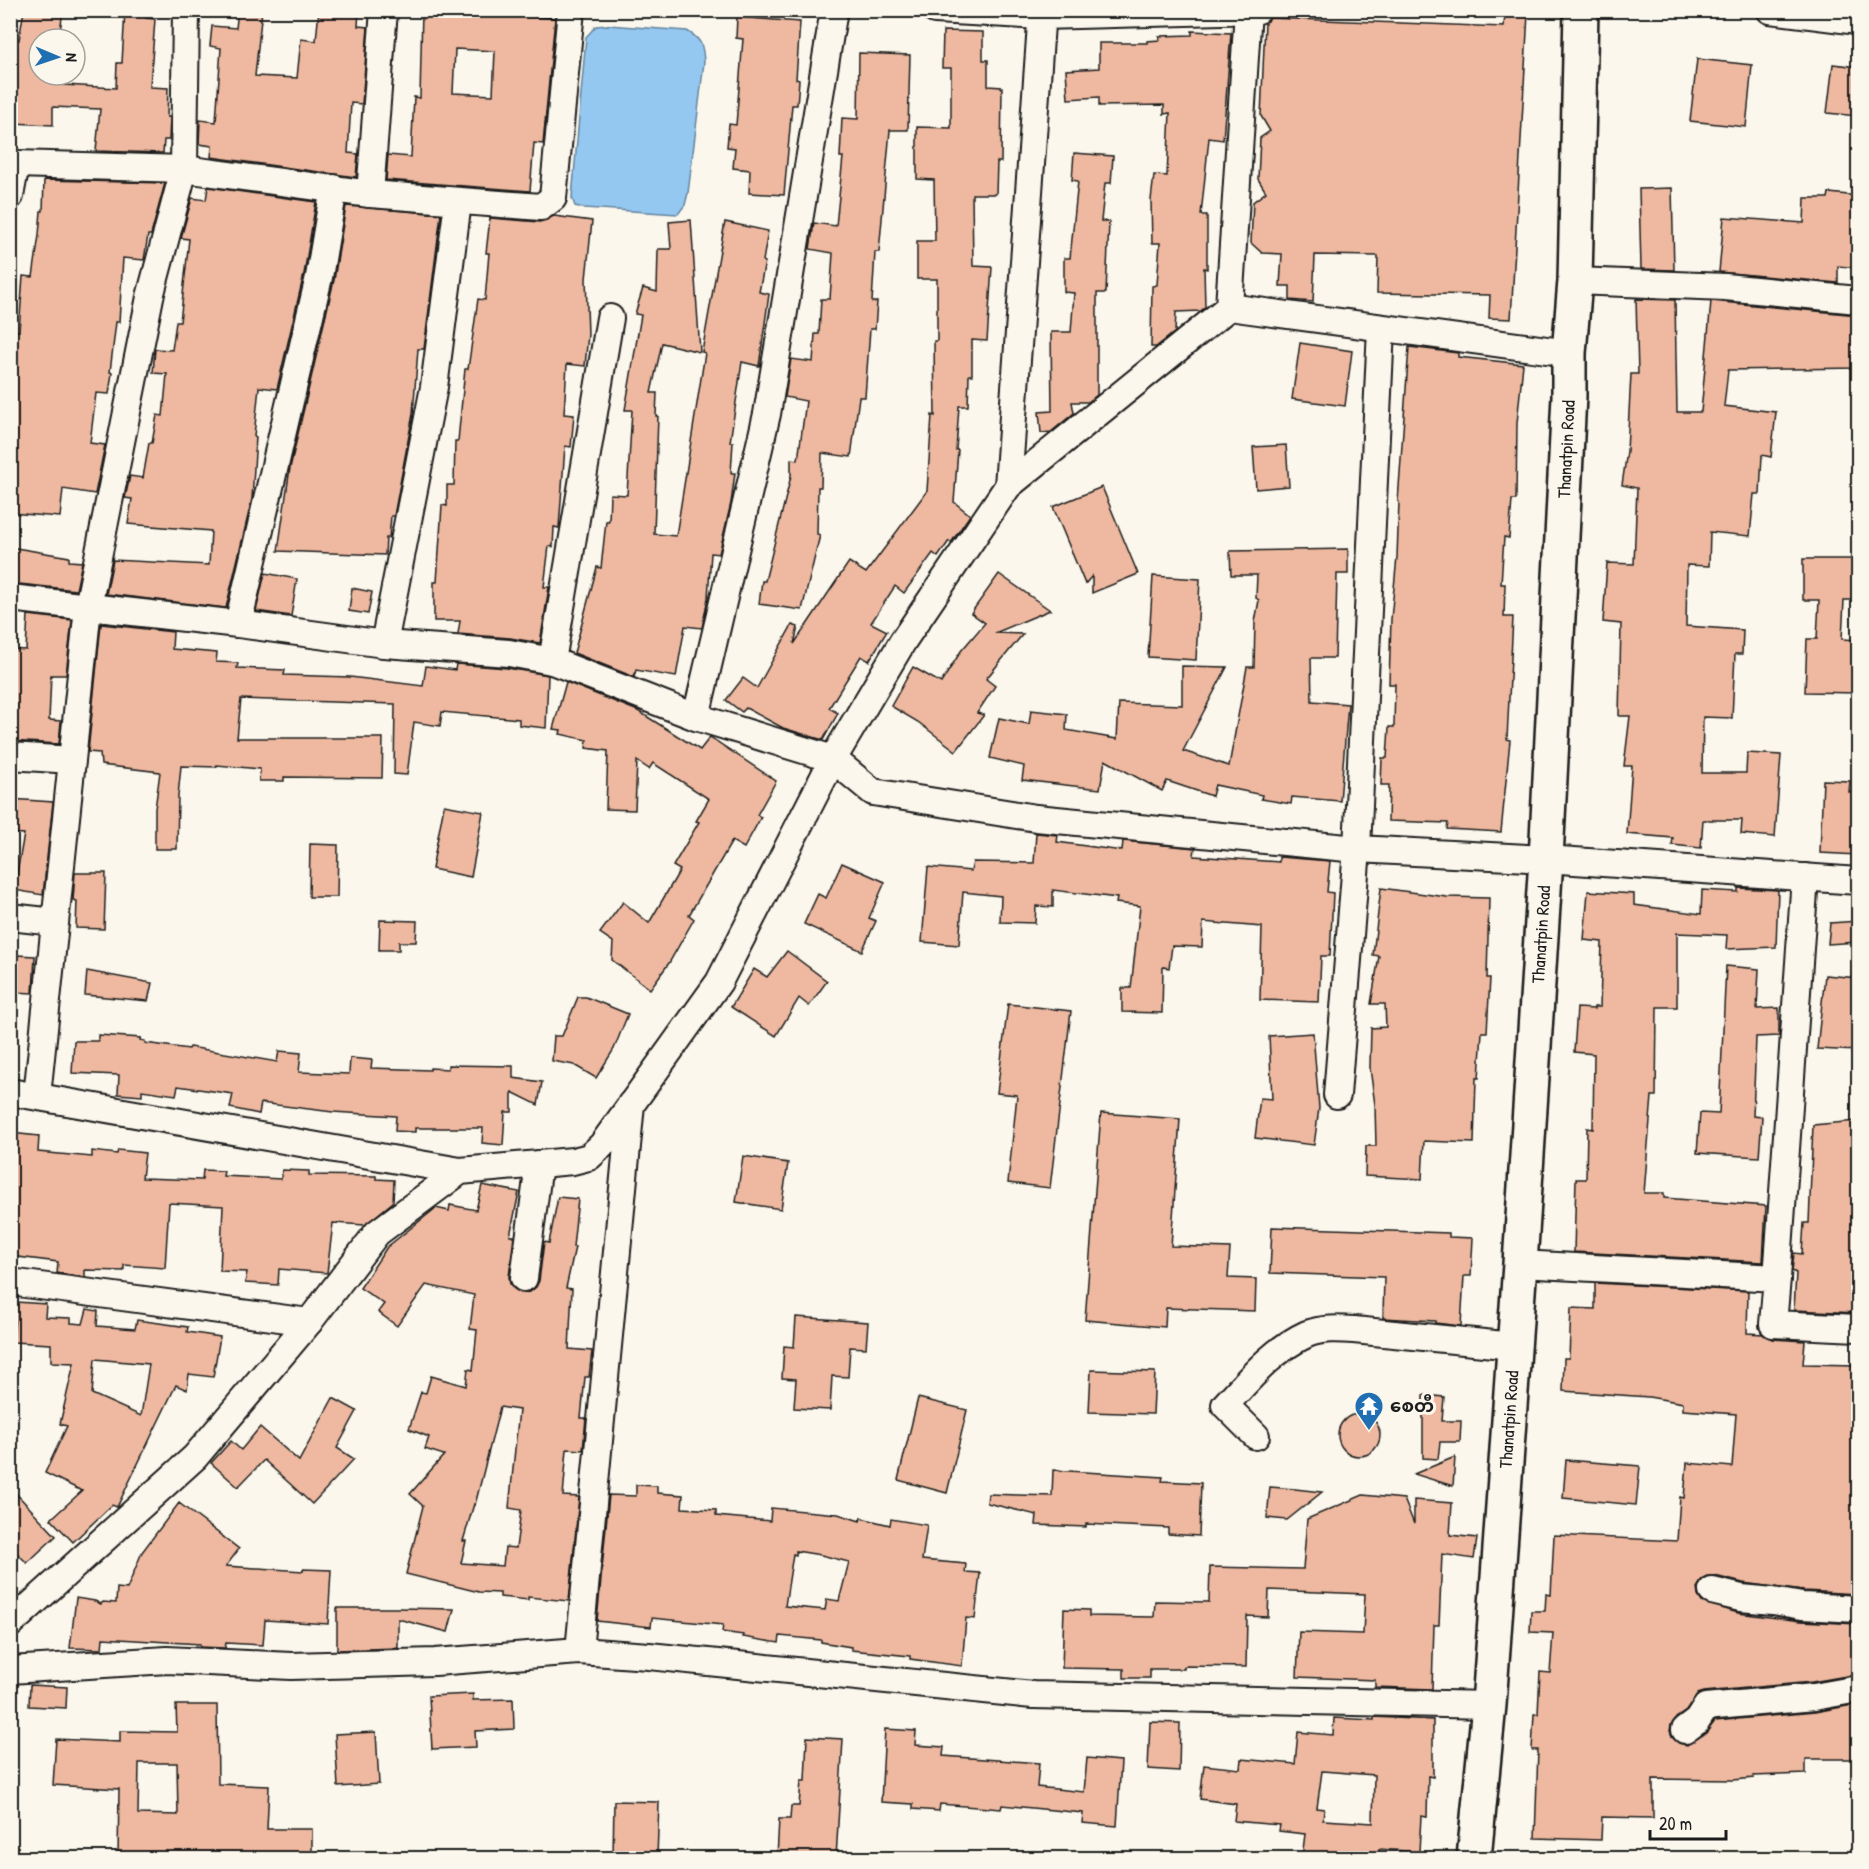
<svg xmlns="http://www.w3.org/2000/svg" width="1869" height="1869" font-family="'Patrick Hand','Noto Sans Myanmar',sans-serif">
  <style>
    .water { fill: #94c8f1; stroke: #64839c; stroke-width: 1.5 }
    .building { fill: #eeb9a0; stroke: #1c1c1c; stroke-width: 1.5; fill-rule: evenodd }
    .lines { fill: none; stroke-linecap: round; stroke-linejoin: round }
    .minor-casing { stroke: #1c1c1c; stroke-width: 30 }
    .secondary-casing { stroke: #1c1c1c; stroke-width: 38 }
    .minor { stroke: #fbf7ec; stroke-width: 26 }
    .secondary { stroke: #fbf7ec; stroke-width: 33 }
    .labels { text-anchor: middle; stroke-width: 6; stroke-linejoin: round; paint-order: stroke }
    .street-label { font-size: 18px; fill: #1c1c1c; stroke: #fbf7ec }
    .poi-label { font-size: 18px; font-weight: bold; fill: #1c1c1c; stroke: #fbf7ec; text-anchor: start }
  </style>
  <rect width="100%" height="100%" fill="#fbf7ec"/>
  <filter id="ink" filterUnits="userSpaceOnUse"><feTurbulence type="fractalNoise" baseFrequency=".0167" numOctaves="2"/><feDisplacementMap in="SourceGraphic" scale="12" xChannelSelector="R" yChannelSelector="G"/><feConvolveMatrix kernelMatrix="1 2 1 2 8 2 1 2 1" color-interpolation-filters="sRGB"/></filter>
  <g filter="url(#ink)">
    <path class="water" d="M608,25L687,31C702,40 703,45 704,62L688,193L685,205L678,214L584,208L575,206L572,198L586,37L596,26Z"/>
    <g class="building">
      <path d="M24,10H63L59,39H39V75H64V85L116,88L117,63H122L125,10H147L146,18L155,19L150,87L168,88L167,117H170L169,140H164L163,153L96,151L100,109L53,107V125L12,123L10,57L13,39L19,40Z"/>
      <path d="M238,10H262L255,76L297,78L301,39L316,41L319,10H359L358,26L368,27L362,104L351,103L348,153L358,154L356,177L211,157L212,146L199,144L200,120L216,122L221,48L210,46L212,26L236,28Z"/>
      <path d="M422,10H456V13L555,18L543,144L534,143L530,191L386,180L388,155L411,157L414,97L420,98ZM455,49L495,51L493,95L453,93Z"/>
      <path d="M1505,12L1528,13L1511,319L1489,318L1490,295L1377,293L1378,256L1315,255L1313,302L1290,300V286H1280L1282,254L1262,253L1251,243L1253,202L1266,192L1258,179L1260,138L1270,131L1261,116L1265,23L1270,18L1504,27Z"/>
      <path d="M737,17L800,22L796,79L799,80L797,105H792L784,195L749,193L750,170L733,168L735,148L727,147L729,124L736,125L743,39L736,38Z"/>
      <path d="M943,31L983,32V60H988V86L1002,87L1001,162H997L996,194H972L973,266L992,267L987,341L972,340V375H969L968,406H959L956,450H958L954,502L970,515L951,543L949,541L938,557L933,553L904,593L895,586L871,623L887,631L869,661L861,656L829,708L838,713L823,740L783,728L746,708L742,712L726,700L743,678L757,688L792,625L798,627L794,644L849,562L866,573L927,491L932,415L935,416L934,341H937V279H917V241H935L934,180L917,179V127L951,128V68H942Z"/>
      <path d="M1192,31L1231,33L1223,140L1209,138L1201,215H1207V269L1204,268L1205,307L1201,311L1176,312L1175,332L1156,347H1151L1152,286L1157,285L1160,243H1152L1151,200L1154,175L1167,176L1170,113L1164,114V105L1099,106V97L1068,99L1066,70L1099,68V43H1147V41L1160,40L1159,36L1192,35Z"/>
      <path d="M859,53L910,55L908,130H890L879,252H875L872,302H877L875,329H870L865,397H859L851,457L822,453L821,487H818L817,534L820,535L802,610L759,604L762,581H765L791,476V459L798,460L806,401L785,397L791,359L813,362L815,334H819L821,299H830L833,253L810,249L814,223L836,226L843,157H840L842,118L858,119Z"/>
      <path d="M1697,59L1752,65L1746,127L1690,121Z"/>
      <path d="M1833,64L1858,67V116L1827,113Z"/>
      <path d="M1074,153L1113,156L1111,183H1105L1101,221L1109,222L1106,293H1097V395L1088,402H1072L1074,413L1051,432L1041,433L1039,412L1052,411L1051,332H1071L1074,293L1064,292V258H1070L1078,181L1072,180Z"/>
      <path d="M44,180L165,183L151,235H148L144,260L123,258L119,322H116L110,372L112,373L109,394L96,393L90,443L105,445L95,494L63,489L60,517L10,513V376L13,330L19,331L23,276L33,277L39,235L41,211H43Z"/>
      <path d="M208,187L316,202L304,274L277,389L259,387L254,436L256,437L252,499L226,608L106,594L113,560L209,565L211,531L128,524L132,499L125,498L130,476L143,478L149,443H152L157,415L163,416L167,374L153,373L155,349L172,350L176,322H180L189,239L181,238L192,198L206,200Z"/>
      <path d="M1672,188L1674,270L1641,269L1639,189Z"/>
      <path d="M1829,193L1858,196V268L1838,266V283L1719,272L1724,217L1804,223L1805,198H1828Z"/>
      <path d="M346,206L441,214L424,349H418L413,414L394,516H391L389,538H386L385,555L278,551L290,468L334,280Z"/>
      <path d="M554,216L592,221L586,279L588,334L585,366L567,364L564,414L574,415L571,447L565,446L559,528L554,527L553,547L549,546L544,587H549L540,643L510,638L458,634L460,621H434V582H437L442,505L447,506V485H454L455,441H458L465,369H468L478,299L485,300L489,253H486L490,218L540,222Z"/>
      <path d="M691,220L700,352L662,343L651,393H657L656,416H658L654,534L676,536L705,353L702,352L725,222L768,231L763,261L765,262L759,292L769,294L759,366L742,362L730,442H733L731,473H735L731,503L719,554L711,553L708,598L702,628L685,626L676,677L636,670L634,677L574,653L597,567L601,568L606,521H609L610,494L627,495L632,410H625L641,315L635,314L643,288L657,292L658,249H671L669,222Z"/>
      <path d="M1636,299L1675,300L1677,412H1701L1711,301L1858,315V368L1728,370L1724,406L1776,412L1771,457L1762,455L1760,494H1754L1750,536L1710,532L1709,566L1687,565L1686,626L1743,630L1742,654H1735L1732,718L1703,717L1702,773H1746L1747,753L1781,755L1775,837L1741,834L1742,820H1703L1701,848L1672,845L1673,838L1627,834L1632,766H1624L1630,716H1619L1621,624L1603,622L1607,563L1634,564L1637,488L1622,485L1627,451L1631,374H1638Z"/>
      <path d="M1300,343L1352,351L1345,406L1292,399Z"/>
      <path d="M1409,347L1458,353V357L1523,364L1517,423L1516,500H1512L1509,538L1504,537L1501,584H1505L1504,617H1513L1507,739L1510,740L1501,832L1447,829L1448,823L1388,821L1389,785H1381L1382,758H1387L1389,727H1394L1395,684H1389L1391,619L1397,557L1399,502L1398,501Z"/>
      <path d="M1286,445L1289,486L1256,489L1253,447Z"/>
      <path d="M1102,487L1138,574L1092,593V576L1085,584L1053,507Z"/>
      <path d="M10,547L69,557V561L82,562L76,590L10,583Z"/>
      <path d="M1348,549V574H1337L1335,658H1311L1312,701L1348,704L1340,801L1292,797L1291,804L1261,799L1262,795L1215,785L1212,796L1167,781L1162,791L1105,760L1100,789L1022,780L1024,766L990,758L999,718L1029,724L1031,710L1067,714L1066,730L1117,739L1119,703L1182,705V666L1227,667L1183,751L1229,766L1247,667H1254L1255,622L1259,600L1256,598L1257,575H1231L1230,551Z"/>
      <path d="M1803,559H1858V600H1844L1842,639L1858,640V693L1805,692L1807,639H1817L1819,600H1803Z"/>
      <path d="M265,573L297,579L291,616L256,611Z"/>
      <path d="M999,574L1050,610L995,633L1023,634L986,679L995,686L977,713L984,715L956,751L918,722L891,706L913,667L941,683L961,651L985,623L971,613Z"/>
      <path d="M1153,576L1200,579L1196,660L1148,657Z"/>
      <path d="M352,588L372,592L368,614L349,611Z"/>
      <path d="M28,615L72,620L66,675H51L49,720L61,721L59,744L10,741V649L26,650Z"/>
      <path d="M101,624L173,632L172,649L217,653L216,662L238,663L237,668L285,670L284,675L350,677L423,686L426,666L455,670L456,664L507,668L548,675L546,728L519,725V719L442,712L440,726L414,722L407,775L394,774L395,704L241,699L237,738H383L382,778L284,777V781H259L260,769L217,765V767L181,766L178,796L177,849H155V809L160,772L101,765L100,753L88,752Z"/>
      <path d="M566,682L638,711L700,750L710,737L776,781L757,815L761,817L744,848L732,841L689,915L694,919L669,963L650,989L612,960L613,942L600,933L623,902L649,923L680,870L673,866L699,822L696,821L709,799L653,763L649,769L637,761L635,810L606,809L608,751L586,748L587,740L560,734L561,730L553,729Z"/>
      <path d="M1823,780L1850,781L1849,792H1858V855L1820,853Z"/>
      <path d="M10,799L53,802L43,895L14,890L24,834L10,833Z"/>
      <path d="M444,805L483,812L471,877L432,869Z"/>
      <path d="M1036,833L1058,835L1057,842L1122,851L1123,841L1195,848L1194,856L1279,862V857L1330,861L1327,892L1333,893L1330,956H1321L1319,1002L1260,1000L1262,927L1203,922L1202,947L1172,946L1169,968L1163,967L1162,1013L1122,1012V988H1131L1140,906L1116,903L1117,898L1053,890V907L1036,906L1035,923L1000,922L1001,896L963,892L959,945L922,942L928,867L971,871L973,862L1034,863Z"/>
      <path d="M310,844L338,845L337,897H309Z"/>
      <path d="M842,863L885,882L869,918L876,921L862,951L804,924L818,894L826,898Z"/>
      <path d="M75,873H106L104,929L76,928L77,901L73,900Z"/>
      <path d="M1381,888L1447,897L1489,898L1487,978H1490L1487,1032H1482L1479,1078H1476L1474,1143L1424,1141L1422,1179L1365,1176L1366,1146H1376L1375,1105L1370,1068L1371,1028L1386,1027L1385,1004H1371L1379,956L1373,955Z"/>
      <path d="M1738,888L1778,890L1776,947L1726,949L1727,935L1677,933V1007H1657L1656,1096H1652L1644,1193H1664V1198L1766,1206L1763,1262L1574,1252L1576,1179H1586L1587,1128L1593,1129L1594,1054L1574,1052L1577,1008L1594,1009V1007H1600L1602,942L1584,940L1588,891L1634,894V905L1701,914L1702,890L1738,892Z"/>
      <path d="M380,920L417,921L416,942H399V950H379Z"/>
      <path d="M1858,921V942L1828,944L1830,923Z"/>
      <path d="M787,951L827,981L809,1006L799,998L776,1036L731,1007L754,969L767,977Z"/>
      <path d="M16,955L35,956L33,993L13,992Z"/>
      <path d="M1726,966L1759,969L1757,1009L1779,1008V1036L1756,1037L1753,1116L1762,1117L1759,1157L1697,1153L1700,1113L1719,1114Z"/>
      <path d="M87,971L152,983L148,1001L85,995Z"/>
      <path d="M1825,975L1858,978V1051L1817,1049Z"/>
      <path d="M578,997H586L628,1014L614,1049L596,1078L574,1065L552,1061L554,1036H562Z"/>
      <path d="M1008,1004L1071,1011L1050,1188L1008,1183L1017,1095L997,1093Z"/>
      <path d="M1313,1033L1319,1108L1314,1145L1255,1138L1260,1098L1272,1099L1269,1036Z"/>
      <path d="M98,1035L141,1038L140,1040L145,1041V1043L189,1049L190,1047L277,1062L279,1051L301,1053L299,1072L349,1074L350,1058L372,1060L371,1068L430,1070V1068L448,1069V1065L513,1066V1078L542,1082L538,1105L512,1092V1112H505L503,1145L482,1143L483,1128H415V1132L395,1131L396,1116L333,1112L261,1103L259,1114L230,1108L233,1094L178,1086L176,1095L142,1090V1096L118,1094L119,1075L72,1073L74,1041H98Z"/>
      <path d="M1101,1113L1180,1119L1171,1246L1230,1248L1228,1278L1256,1279L1255,1311L1166,1308L1165,1327L1085,1320Z"/>
      <path d="M1857,1121L1858,1135V1313L1794,1310L1796,1273L1792,1271L1794,1253L1802,1254L1804,1223H1809L1813,1125Z"/>
      <path d="M10,1133L39,1136L38,1152L92,1157V1151L117,1154L118,1150L145,1153L142,1178L202,1180L203,1170L224,1171L223,1176L281,1179L282,1170L309,1171V1175L376,1176V1179L394,1180L393,1202L365,1225L333,1223L327,1273L279,1269L278,1285L245,1283L247,1272L220,1271L223,1206L169,1203L165,1268L124,1265V1271L85,1270V1277L57,1273L58,1262L10,1256Z"/>
      <path d="M743,1156L788,1163L781,1209L736,1202Z"/>
      <path d="M482,1185L519,1192L510,1236H514L509,1277L510,1284L514,1289L521,1293L530,1292L536,1287L539,1281L544,1242L549,1243L558,1197L578,1199L573,1247H575L566,1288L572,1289L569,1349L592,1351L589,1377H585L581,1418H586L583,1450L567,1449L563,1496L579,1497L569,1601L528,1597V1600L500,1597V1593L479,1592L406,1574L423,1506L410,1494L444,1455L425,1449L429,1437L409,1429L421,1392L426,1393L431,1376L466,1386L468,1369L473,1370L477,1330L470,1329L474,1295L426,1285L397,1326L378,1312L384,1304L360,1288L387,1247L436,1208L449,1211L450,1205L476,1210ZM500,1407L519,1410L509,1508L521,1510L516,1548L505,1547L503,1566L461,1563L466,1541H463L474,1504L475,1505Z"/>
      <path d="M1272,1227L1449,1233V1237L1473,1238L1471,1276H1464L1461,1326L1435,1323V1321L1383,1318L1384,1277L1270,1273Z"/>
      <path d="M1595,1283L1748,1291L1747,1333L1763,1334L1772,1339L1805,1341L1803,1364L1858,1365L1857,1468L1858,1469V1594L1804,1591L1743,1583L1715,1576L1708,1577L1702,1580L1697,1588L1698,1596L1702,1602L1738,1613L1801,1621L1858,1624V1674L1812,1682L1704,1692L1698,1694L1686,1711L1676,1718L1671,1725L1670,1731L1673,1738L1679,1743L1687,1745L1706,1733L1715,1721L1815,1712L1858,1704V1759H1806V1774L1753,1776L1754,1778L1733,1780L1653,1779V1818L1602,1817L1601,1840L1535,1838L1538,1750H1532L1534,1714H1538L1540,1672L1550,1673L1553,1633L1530,1632L1531,1611H1545L1546,1594L1551,1595L1554,1535L1677,1541L1680,1497L1684,1498L1687,1463L1732,1467L1736,1414L1683,1410V1403L1649,1397L1563,1391L1564,1358H1569L1571,1308L1595,1309Z"/>
      <path d="M16,1302L46,1304L45,1317L71,1318V1323L83,1324L87,1309L98,1311L97,1326L135,1329L137,1320L188,1327L187,1332L220,1337L213,1377L189,1374L187,1390L176,1385L117,1507L112,1505L73,1542L51,1519L82,1491L45,1473L67,1426L60,1424L74,1363L51,1362V1344L13,1342ZM95,1359L149,1364L141,1416L92,1394Z"/>
      <path d="M796,1317L868,1322L866,1348L850,1347L848,1377L832,1376L830,1410L794,1408L796,1379L782,1378L784,1346L794,1347Z"/>
      <path d="M1091,1370L1155,1372L1153,1414L1089,1412Z"/>
      <path d="M1423,1395L1444,1397L1442,1421H1461L1460,1442H1440L1438,1459L1423,1458Z"/>
      <path d="M333,1398L357,1411L337,1448L354,1459L312,1504L264,1460L238,1487L211,1463L231,1441L241,1450L260,1427L299,1461Z"/>
      <path d="M918,1398L967,1410L947,1493L898,1480Z"/>
      <circle cx="1359" cy="1435" r="21"/>
      <path d="M1455,1457L1453,1486L1414,1474Z"/>
      <path d="M1566,1460L1640,1466L1636,1505L1563,1498Z"/>
      <path d="M1053,1470L1163,1477L1162,1481L1201,1483L1199,1536L1168,1534V1528L1086,1524V1527L1036,1525L1037,1515L987,1503L988,1494L1052,1496Z"/>
      <path d="M636,1485L657,1486V1493L683,1495L682,1508L716,1510V1516L770,1521L771,1508L838,1514L860,1521L861,1518L890,1525L891,1519L927,1525L922,1560L966,1564L965,1572L980,1573L975,1619L966,1618L962,1666L910,1659V1656L851,1650V1647L821,1642V1640L780,1636L779,1643L743,1637L744,1635L722,1632L723,1625L652,1618L651,1627L597,1621L609,1495L636,1496ZM796,1551L821,1555L849,1562L839,1601L827,1599L825,1610L785,1606L793,1554L796,1555Z"/>
      <path d="M10,1487L56,1536L27,1563L10,1546Z"/>
      <path d="M1270,1487L1295,1489L1322,1492L1287,1520L1267,1518Z"/>
      <path d="M1363,1495L1404,1499L1414,1524V1500L1452,1503L1450,1535L1477,1538L1474,1559L1442,1554L1439,1625H1434L1432,1689L1375,1687V1680L1297,1677L1299,1632L1363,1634L1365,1594L1269,1590L1268,1617L1247,1616L1246,1667L1184,1666V1669H1150V1678H1124V1669L1062,1668L1064,1609L1089,1610V1616L1154,1617L1155,1601L1209,1602L1210,1567L1303,1569L1307,1519Z"/>
      <path d="M179,1503L239,1549L226,1566L303,1571V1569L331,1570L328,1624L265,1620L263,1645L226,1643L225,1648L200,1647V1644L103,1638L102,1649L70,1648L76,1598L95,1601L101,1604L103,1602L116,1603L117,1588L127,1589L142,1552Z"/>
      <path d="M337,1608H398L454,1609L448,1632L398,1619V1648L337,1650Z"/>
      <path d="M30,1685L67,1687L66,1708L29,1706Z"/>
      <path d="M473,1694V1700L513,1699L514,1729L475,1731L476,1747L432,1749L429,1696Z"/>
      <path d="M176,1705H217L218,1784L269,1786L267,1829H312V1858H118L119,1789L53,1785L56,1739L120,1742V1731L177,1732ZM139,1763H177L178,1815L138,1814Z"/>
      <path d="M1374,1717L1433,1720V1777L1428,1776L1427,1817L1421,1816L1419,1852L1379,1849L1378,1858H1302L1305,1834L1279,1831L1280,1825L1234,1821L1236,1804L1200,1799L1204,1765L1240,1769L1241,1759L1295,1764L1298,1732L1333,1735L1334,1718L1374,1720ZM1322,1771L1374,1775L1373,1823L1323,1820L1324,1809L1317,1808Z"/>
      <path d="M1150,1722L1180,1723L1179,1771L1148,1769Z"/>
      <path d="M885,1729L916,1731L915,1745L944,1747L943,1756L1039,1763L1037,1787L1084,1792L1087,1758L1121,1761L1117,1826L1082,1823L1083,1813L1002,1805L1001,1809L940,1804L939,1811L913,1809V1804L881,1802Z"/>
      <path d="M376,1732L379,1784L338,1787L335,1734Z"/>
      <path d="M807,1737L843,1739L836,1858H777L779,1819H790L791,1806H799L801,1781H805Z"/>
      <path d="M614,1801L659,1802L657,1858H613Z"/>
    </g>
    <g class="lines">
      <g class="minor-casing">
        <g id="minor">
          <path d="M834,10L767,414L696,717L833,759L873,792L1036,818L1357,849L1546,859L1858,881"/>
          <path d="M935,10L1042,16L1258,10"/>
          <path d="M1770,10L1858,21"/>
          <path d="M10,164H16L10,196"/>
          <path d="M16,164L184,169L370,194L541,207L553,198L571,10"/>
          <path d="M370,194L384,10"/>
          <path d="M1575,281L1725,287L1858,300"/>
          <path d="M1229,307L1569,353"/>
          <path d="M1008,486L1042,10"/>
          <path d="M10,598L238,624L384,644L509,653L552,661L696,717"/>
          <path d="M238,624L319,277L334,188"/>
          <path d="M384,644L434,387L458,202"/>
          <path d="M552,661L610,318"/>
          <path d="M10,756L72,760"/>
          <path d="M10,917L55,922"/>
          <path d="M10,1092L460,1171"/>
          <path d="M1337,1095L1357,849L1381,328"/>
          <path d="M37,1096L88,607L150,297L184,169L186,10"/>
          <path d="M1520,1264L1777,1278L1773,1324L1858,1328"/>
          <path d="M524,1278L539,1164"/>
          <path d="M1777,1278L1805,877"/>
          <path d="M10,1282L309,1322"/>
          <path d="M1256,1436L1225,1405C1249,1379 1274,1349 1307,1334C1322,1328 1339,1329 1354,1330L1514,1346"/>
          <path d="M1712,1591L1741,1598L1773,1601L1802,1606L1858,1609"/>
          <path d="M10,1624L195,1457L309,1322L377,1233L460,1171L573,1161L589,1157L602,1145L719,982L833,759L903,641L1008,486L1229,307L1248,10"/>
          <path d="M579,1651L631,1104"/>
          <path d="M10,1670L167,1660L291,1666L435,1662L579,1651L649,1656L1033,1695L1489,1705"/>
          <path d="M1685,1730L1697,1721L1706,1707L1814,1697L1858,1689"/>
        </g>
      </g>
      <g class="secondary-casing">
        <g id="secondary">
          <path id="s1" d="M1474,1858L1489,1705L1520,1264L1546,859L1569,396V353L1575,281L1581,10"/>
        </g>
      </g>
      <use href="#minor" class="minor"/>
      <use href="#secondary" class="secondary"/>
    </g>
  </g>
  <defs>
    <g id="temple-pin" transform="scale(1.5)"><path d="M0 17L-7.5 6A9.5 9.5 0 1 1 7.5 6Z" fill="#1f6fb2" stroke="#fbf7ec"/><path d="M0-6L5-2H3V0L6.5 2.5H4V6H1.5V3h-3V6H-4V2.5H-6.5L-3 0V-2H-5Z" fill="#fff"/></g>
  </defs>
  <g fill-rule="evenodd">
    <use href="#temple-pin" x="1369" y="1406"/>
  </g>
  <g class="labels">
    <g class="street-label">
      <text dy="6" stroke="none"><textPath href="#s1" startOffset="1412">Thanatpin Road</textPath></text>
      <text dy="6" stroke="none"><textPath href="#s1" startOffset="926">Thanatpin Road</textPath></text>
      <text dy="6" stroke="none"><textPath href="#s1" startOffset="440">Thanatpin Road</textPath></text>
    </g>
    <g class="poi-label">
      <text x="1390" y="1412">စေတီ</text>
    </g>
  </g>
  <rect width="1869" height="1869" fill="none" stroke="#fbf7ec" stroke-width="36"/>
  <rect x="18" y="18" width="1833" height="1833" fill="none" stroke="#1c1c1c" stroke-width="2" filter="url(#ink)"/>
  <g transform="translate(57 57) rotate(92)"><circle r="28" fill="#fbf7ec" stroke="#a29f99" stroke-width="1.5"/>
  <path d="M0-4.5L10 22L0 15L-10 22Z" fill="#1f6fb2"/>
  <text y="-9" font-size="16" font-weight="bold" text-anchor="middle" fill="#1c1c1c">N</text>
  </g>
  <path d="M1650 1830v9h76v-9" fill="none" stroke="#1c1c1c" stroke-width="3"/>
  <text x="1659" y="1830" font-size="18" fill="#1c1c1c" stroke="#fbf7ec" stroke-width="4.5" paint-order="stroke">20 m</text>
</svg>
